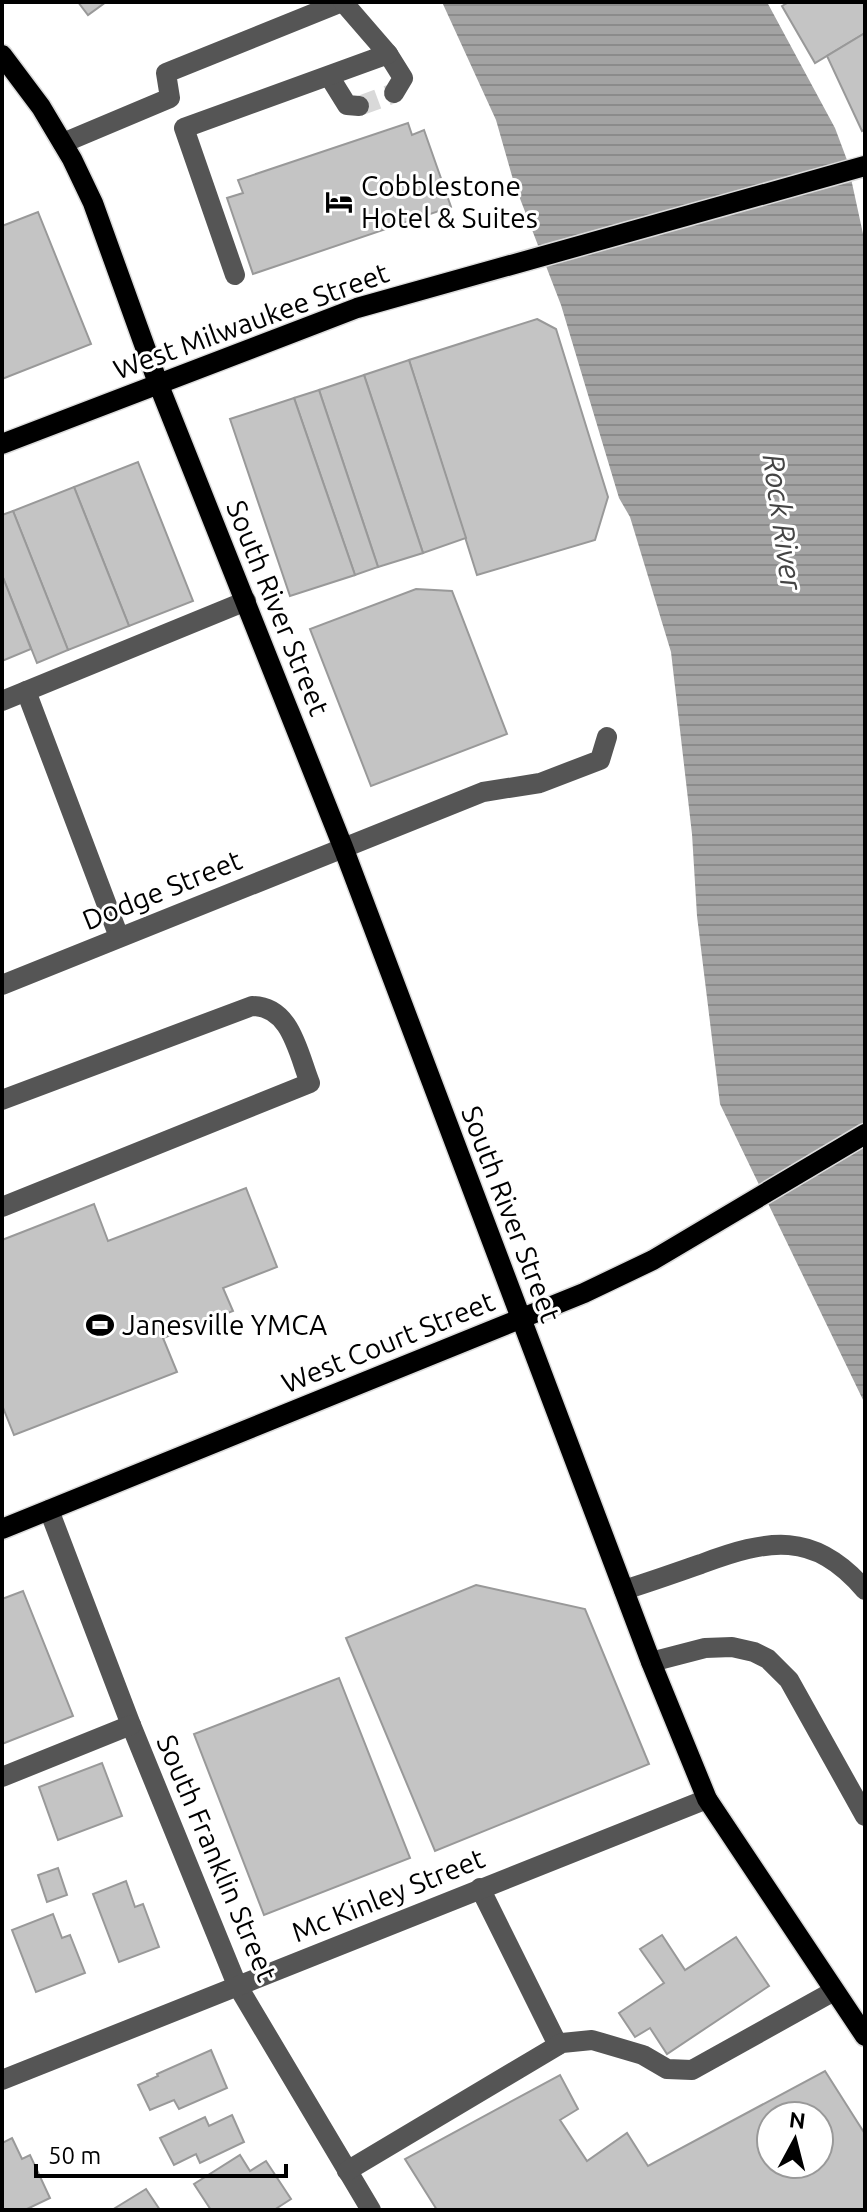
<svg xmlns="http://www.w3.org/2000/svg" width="867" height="2212" font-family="Ubuntu,sans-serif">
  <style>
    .water { fill: url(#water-rules) }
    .building { fill: #c4c4c4; stroke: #999; stroke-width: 2; fill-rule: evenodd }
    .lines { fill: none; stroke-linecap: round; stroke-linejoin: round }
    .minor-tunnel { stroke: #d9d9d9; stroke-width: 20; stroke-dasharray: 20 10; stroke-linecap: butt }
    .major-casing { stroke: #dbdbdb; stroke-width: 23 }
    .minor { stroke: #555; stroke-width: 20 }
    .major { stroke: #000; stroke-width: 20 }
    .labels { text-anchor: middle; stroke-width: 6; stroke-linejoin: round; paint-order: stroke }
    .poi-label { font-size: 28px; fill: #000; stroke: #fff; text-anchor: start }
    .street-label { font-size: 28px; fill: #000; stroke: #fff }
    .water-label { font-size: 30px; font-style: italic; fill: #444; stroke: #fff }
  </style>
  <defs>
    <pattern id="water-rules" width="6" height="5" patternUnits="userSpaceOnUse" patternTransform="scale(2)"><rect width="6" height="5" fill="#a3a3a3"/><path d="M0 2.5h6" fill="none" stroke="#8b8b8b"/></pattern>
  </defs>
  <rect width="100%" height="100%" fill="#fff"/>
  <path class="water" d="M442,2H767L835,128L847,160L865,243V1404L720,1104L697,916L692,834L671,652L630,517L619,498L561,305L514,183L496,120Z"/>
  <g class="building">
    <path d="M78,2H106L88,15Z"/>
    <path d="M789,2H865V33L815,63L782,6Z"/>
    <path d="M865,33V129L862,131L827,56Z"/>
    <path d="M408,123L412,135L424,130L451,207L253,274L227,198L243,193L238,180Z"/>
    <path d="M38,212L91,344L2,379V226Z"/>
    <path d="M537,319L556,329L608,497L595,540L477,575L409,360Z"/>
    <path d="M409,360L466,538L423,553L364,375Z"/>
    <path d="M364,375L423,553L378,567L319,390Z"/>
    <path d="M319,390L378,567L355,575L294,398Z"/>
    <path d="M294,398L355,575L290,596L230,419Z"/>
    <path d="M138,462L193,601L129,626L74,487Z"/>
    <path d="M74,487L129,626L68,650L13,511Z"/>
    <path d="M13,511L68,650L37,663L2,575V515Z"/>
    <path d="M2,575L31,649L2,661Z"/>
    <path d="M416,589L452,591L507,734L371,786L310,629Z"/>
    <path d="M246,1188L277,1267L223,1288L233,1311L163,1338L177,1372L14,1435L2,1405V1240L94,1204L108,1241Z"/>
    <path d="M476,1585L585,1609L649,1764L435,1851L346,1638Z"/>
    <path d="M23,1591L73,1716L2,1744V1599Z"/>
    <path d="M339,1678L410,1858L264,1915L194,1734Z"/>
    <path d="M102,1763L122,1816L58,1840L39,1787Z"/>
    <path d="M58,1868L67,1895L47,1902L38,1875Z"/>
    <path d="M126,1881L135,1907L143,1904L159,1947L119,1962L93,1894Z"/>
    <path d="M53,1914L62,1938L70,1935L85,1973L36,1992L12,1930Z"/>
    <path d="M662,1935L685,1970L736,1937L769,1986L667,2054L650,2028L635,2037L619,2013L664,1983L640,1949Z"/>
    <path d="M211,2050L227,2088L179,2109L174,2100L150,2110L138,2085L158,2076L157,2074Z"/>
    <path d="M825,2071L865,2134V2210H437L405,2159L560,2075L578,2109L560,2120L587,2161L627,2133L648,2166ZM771,2116H819V2164H771Z"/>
    <path d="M232,2115L244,2142L200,2163L196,2154L174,2165L160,2138L205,2117L209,2126Z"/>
    <path d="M12,2138L22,2159L30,2155L50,2198L25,2210H2V2143Z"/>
    <path d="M240,2155L250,2171L266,2161L291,2199L274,2210H211L194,2184Z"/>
    <path d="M146,2189L160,2210H112Z"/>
  </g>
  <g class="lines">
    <path class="minor-tunnel" d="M359,106L394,93"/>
    <g class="major-casing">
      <g id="major">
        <path d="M2,55L41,107L72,159L93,203L158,383L343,847L651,1662L707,1799L865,2036"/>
        <path d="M2,444L357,308L865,166"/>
        <path d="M2,1529L584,1293L653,1260L865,1134"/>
      </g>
    </g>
    <g class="minor">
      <path d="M388,54L403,78L394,93"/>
      <path d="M329,76L347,105L359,106"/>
      <path d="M63,143L170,98L166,73L342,2"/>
      <path d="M235,275L184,128L388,54L343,2"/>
      <path d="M26,691L119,937"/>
      <path d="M2,701L246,601"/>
      <path d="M2,985L483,792L540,783L600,760L607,737"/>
      <path d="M2,1100L252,1006C291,1006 298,1053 310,1083L2,1207"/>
      <path d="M49,1510L131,1725L237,1985L371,2210"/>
      <path d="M624,1590C650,1582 675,1573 701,1564C768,1539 814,1530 865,1590"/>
      <path d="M651,1662L705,1648L732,1647L754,1652L768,1659L789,1680L865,1816"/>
      <path d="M2,1777L131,1725"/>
      <path d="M480,1888L558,2045"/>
      <path d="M2,2080L707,1799"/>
      <path d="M347,2171L562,2043L592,2040L643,2055L667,2069L692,2070L834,1991"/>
    </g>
    <use href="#major" class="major"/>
  </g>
  <defs>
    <g id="hotel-bare" transform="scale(2.16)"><path d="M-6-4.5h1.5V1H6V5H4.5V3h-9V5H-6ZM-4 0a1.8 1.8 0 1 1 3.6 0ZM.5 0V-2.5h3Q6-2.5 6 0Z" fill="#000" stroke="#fff" stroke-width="2.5" paint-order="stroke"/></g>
    <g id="stadium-bare" transform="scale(2.16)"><path d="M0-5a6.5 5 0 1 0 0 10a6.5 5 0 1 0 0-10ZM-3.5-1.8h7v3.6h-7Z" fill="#000" stroke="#fff" stroke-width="2.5" paint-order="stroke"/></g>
  </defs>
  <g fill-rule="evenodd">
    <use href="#hotel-bare" x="339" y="202"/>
    <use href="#stadium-bare" x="100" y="1325"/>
  </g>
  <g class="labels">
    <g class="poi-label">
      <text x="361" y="196">Cobblestone<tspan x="361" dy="32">Hotel &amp; Suites</tspan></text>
      <text x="122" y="1335">Janesville YMCA</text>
    </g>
    <g class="street-label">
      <text transform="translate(251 321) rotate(-20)" y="10">West Milwaukee Street</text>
      <text transform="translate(278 608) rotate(68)" y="10">South River Street</text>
      <text transform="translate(162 890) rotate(-22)" y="10">Dodge Street</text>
      <text transform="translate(511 1214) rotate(69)" y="10">South River Street</text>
      <text transform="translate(388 1342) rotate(-22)" y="10">West Court Street</text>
      <text transform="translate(217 1858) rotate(67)" y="10">South Franklin Street</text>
      <text transform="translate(388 1895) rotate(-22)" y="10">Mc Kinley Street</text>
    </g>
    <g class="water-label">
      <text transform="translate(782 522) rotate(82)" y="10">Rock River</text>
    </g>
  </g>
  <rect width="867" height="2212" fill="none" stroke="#000000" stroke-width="8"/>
  <g transform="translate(795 2140) rotate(7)"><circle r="38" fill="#ffffff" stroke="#999999" stroke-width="2"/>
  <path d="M0-6L14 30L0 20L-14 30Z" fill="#000000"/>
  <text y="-12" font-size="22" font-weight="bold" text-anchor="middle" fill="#000000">N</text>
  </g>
  <path d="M36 2164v12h250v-12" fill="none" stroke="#000000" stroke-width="4"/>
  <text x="48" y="2164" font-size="24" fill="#000000" stroke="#ffffff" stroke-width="6" paint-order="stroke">50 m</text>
</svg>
